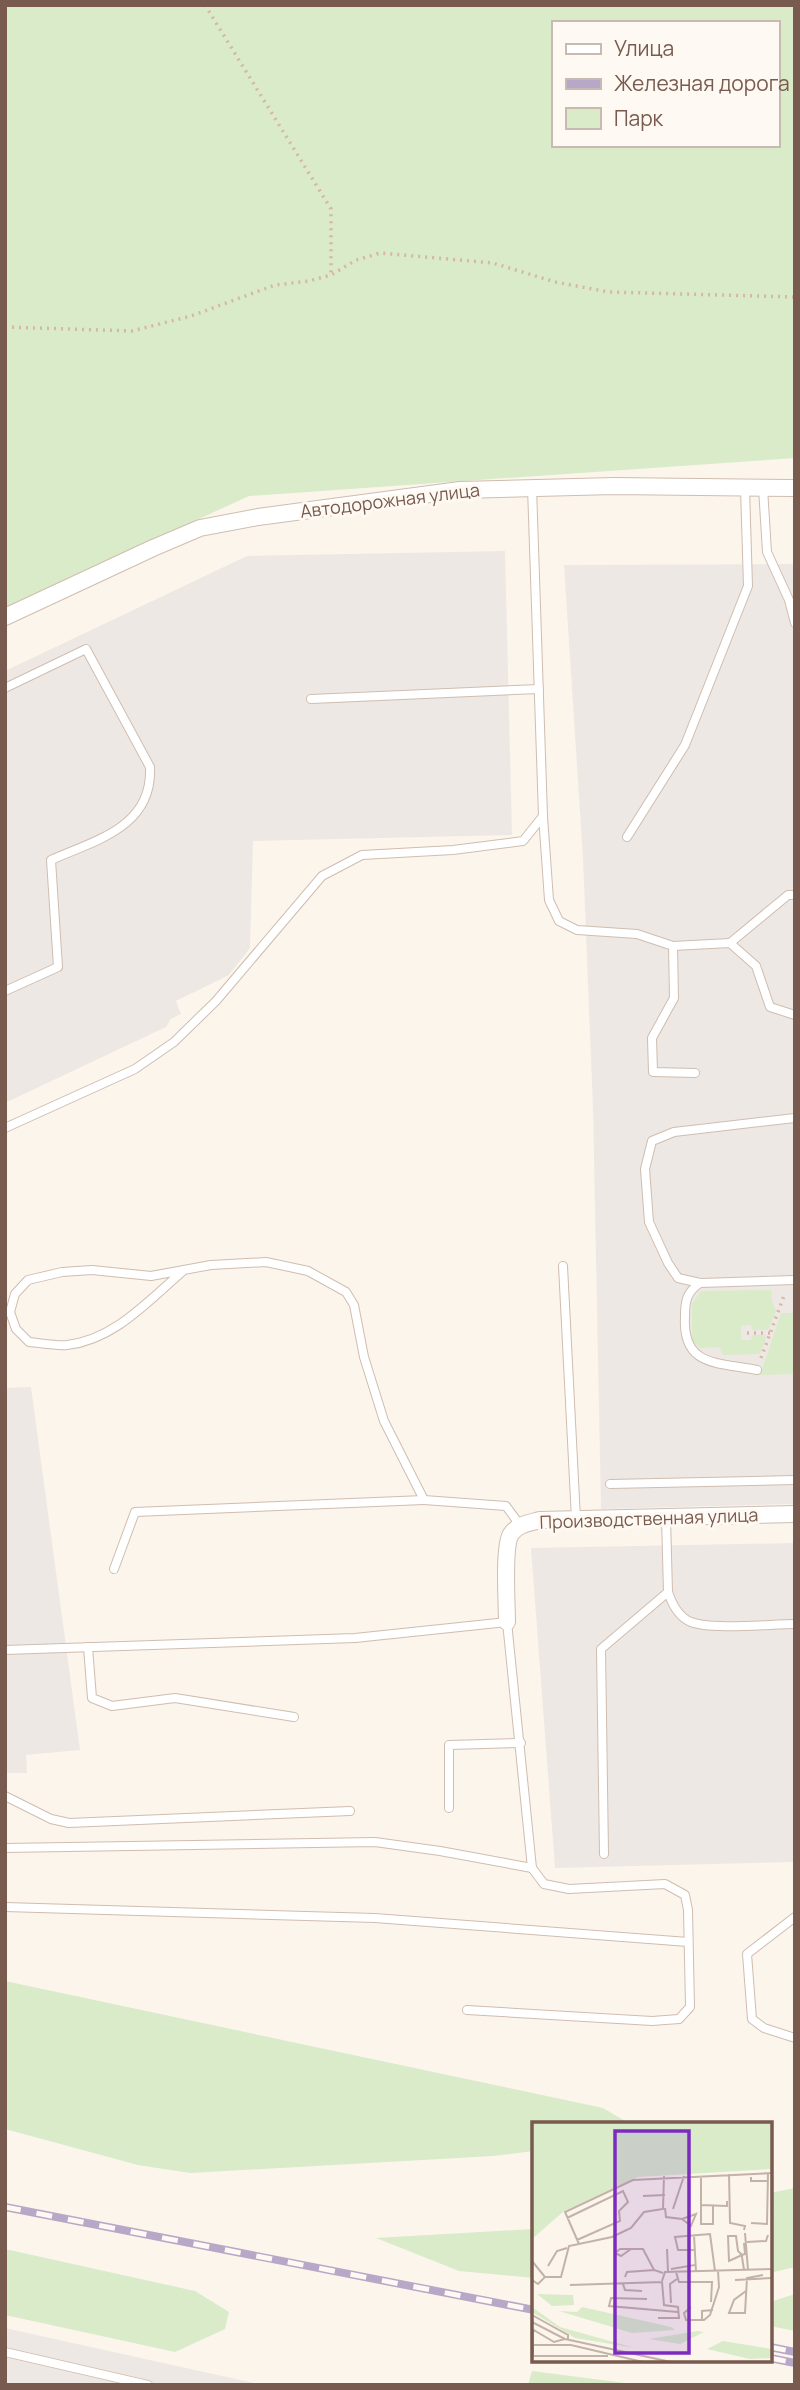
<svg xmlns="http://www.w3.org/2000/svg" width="800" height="2390" font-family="Manrope,sans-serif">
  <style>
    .industrial { fill: #eee8e4 }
    .green { fill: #d9ebc9; fill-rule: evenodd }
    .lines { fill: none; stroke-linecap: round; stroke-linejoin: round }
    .lane-casing { stroke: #cfbdb0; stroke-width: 10 }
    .street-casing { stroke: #cfbdb0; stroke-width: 18 }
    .path { stroke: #d7b6a6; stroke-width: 3.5; stroke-dasharray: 2 5; stroke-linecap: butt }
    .lane { stroke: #fff; stroke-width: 8 }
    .street { stroke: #fff; stroke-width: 16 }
    .rail-casing { stroke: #b8a8c8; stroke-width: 8 }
    .rail { stroke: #fff9f3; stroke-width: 5; stroke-dasharray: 16; stroke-linecap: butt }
    .labels { text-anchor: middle; stroke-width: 6; stroke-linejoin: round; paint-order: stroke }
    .street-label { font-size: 18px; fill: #785b4e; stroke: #fff9f3 }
    .inset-road { fill: none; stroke: #c3b2a8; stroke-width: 2 }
    .view { fill: #7b2cbf; fill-opacity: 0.15; stroke: #7b2cbf; stroke-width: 3.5 }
    .inset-edge { fill: none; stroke: #785b4e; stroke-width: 3.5 }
  </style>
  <rect width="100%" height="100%" fill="#fcf5ec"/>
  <g class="industrial">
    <path d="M505,551L512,835L253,841L250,948L229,975L176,1001L181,1014L171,1019L166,1027L5,1103V671L247,556Z"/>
    <path d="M795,564V1504L601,1509L593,1108L583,859L564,565Z"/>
    <path d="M31,1387L80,1750L26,1755L27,1773H5V1388Z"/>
    <path d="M795,1543V1862L555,1868L531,1548Z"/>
    <path d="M5,2328L263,2385H5Z"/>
  </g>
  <g class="green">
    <path d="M5,5H795V458L249,496L5,608ZM553,23H777V145H553Z"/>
    <path d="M771,1290L772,1301L776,1311L768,1330H752L751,1325L741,1326V1340H751L752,1335H765L766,1338L760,1354L723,1355L719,1347L701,1348L692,1342V1304L701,1291Z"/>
    <path d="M781,1313H795V1374L760,1375Z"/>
    <path d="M5,1981L603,2108L630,2124H534V2151L493,2156L190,2173L138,2165L5,2129Z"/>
    <path d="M795,2188V2267L770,2273V2193Z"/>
    <path d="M534,2229V2278L459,2271L376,2238Z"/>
    <path d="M5,2249L195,2291L229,2312L225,2329L175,2352L5,2315Z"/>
    <path d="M795,2294V2331L770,2326V2302Z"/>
    <path d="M532,2371L640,2385H528Z"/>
  </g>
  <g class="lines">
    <g class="lane-casing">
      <g id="lane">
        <path d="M763,488L767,552L789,600L795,623"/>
        <path d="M5,688L86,649L150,767C153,827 96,840 51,860L58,967L5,991"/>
        <path d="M311,699L539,689"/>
        <path d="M543,816L549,900L559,921L577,930L637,934L673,946L730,943L756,966L770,1007L795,1015"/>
        <path d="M627,837L685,745L748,586L745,488"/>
        <path d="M730,943L788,895H795"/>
        <path d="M673,946L674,998L652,1038L653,1072L695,1073"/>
        <path d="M795,1118L674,1132L652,1141L645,1169L649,1222L668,1263L678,1278L700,1283L795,1280"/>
        <path d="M5,1128L135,1069L174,1042L216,1001L322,876L362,855L453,850L523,841L543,816L532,487"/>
        <path d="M563,1266L576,1519"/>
        <path d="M182,1272C148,1301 114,1340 67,1345C55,1346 41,1343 29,1342L16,1329L10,1312L15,1294L28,1280L62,1272L92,1270L151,1276L211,1265L266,1262L308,1271L346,1292L354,1305L364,1357L384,1421L424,1500L506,1506L520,1525"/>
        <path d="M700,1283C687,1292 685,1300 685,1316C682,1367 717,1362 757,1370"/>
        <path d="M610,1484L795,1480"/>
        <path d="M666,1518L668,1592C672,1604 678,1617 691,1622C711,1630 770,1624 795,1624"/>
        <path d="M114,1569L135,1512L424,1500"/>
        <path d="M88,1647L92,1698L112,1706L175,1698L294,1717"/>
        <path d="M5,1650L355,1638L507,1622L532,1868L544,1884L569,1889L665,1884L685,1895L688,1910L690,2007L679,2019L652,2021L467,2010"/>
        <path d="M5,1796L51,1819L69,1823L350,1811"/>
        <path d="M449,1808V1745L521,1743"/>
        <path d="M5,1848L375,1842L440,1851L532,1868"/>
        <path d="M604,1854L601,1649L668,1592"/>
        <path d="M5,1907L375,1918L688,1942"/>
        <path d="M795,1917L747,1954L752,2019L764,2028L795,2038"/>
        <path d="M5,2352L148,2385"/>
      </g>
    </g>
    <g class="street-casing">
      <g id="street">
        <path d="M5,617L153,548L200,528L258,517L460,490L614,486L795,488"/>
        <path d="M507,1622C507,1604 503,1546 511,1534C518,1524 529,1523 540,1520L795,1514"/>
      </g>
    </g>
    <g class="path">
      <path d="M205,5L331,209V275"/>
      <path d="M5,327L132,331L191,316L275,285L309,281L331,275L356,260L380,253L493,263L555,282L609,292L795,297"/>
      <path d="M747,1333H770"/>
      <path d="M761,1358L785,1293"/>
    </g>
    <use href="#lane" class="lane"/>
    <use href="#street" class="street"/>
    <g class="rail-casing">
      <g id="rail">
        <path d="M5,2207L534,2310"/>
        <path d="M770,2347L795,2352"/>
        <path d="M770,2358L795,2363"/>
      </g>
    </g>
    <use href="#rail" class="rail"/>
  </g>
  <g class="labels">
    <g class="street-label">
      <text transform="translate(390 501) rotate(-7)" y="6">Автодорожная улица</text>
      <text transform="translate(649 1519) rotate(-2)" y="6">Производственная улица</text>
    </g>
  </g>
  <g transform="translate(532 2122)">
    <rect width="240" height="240" fill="#fcf5ec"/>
    <path d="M0,0H240V47L106,55L32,89L0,117ZM5,172L41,173L42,183L20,184ZM0,185L28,205L103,226L43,216L0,190ZM50,185L139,205L143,208L100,211L27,189L45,190ZM165,209L172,210L148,222L117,217ZM191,219L240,227V236L218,237L175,227Z" fill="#d9ebc9"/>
    <path class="inset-road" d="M197,52L198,101L213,104L212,108M169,54V102H181V84M219,55V59H236M111,74L133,73M169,83L195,84V79M133,86L134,95L150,97L159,104L164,92L150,97M141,87L152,54M35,96L91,69L96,80L87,89L88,99L45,118M219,101L235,102L236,51M213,111L216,148M162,113L164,150M215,120L234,119L236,113M47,122L33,90L101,58L240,51M99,127L89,134L83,131L88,127H111L122,148L131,151M135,127L136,150M163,128H146L143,115L178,112L183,149M0,139L13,155L6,162L0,158M16,144L25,129L35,126M139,147L163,143M212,148L210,135V133L206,129L204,114H196L197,139L210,133L213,132L212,121M144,150L147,160H180L179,180M13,155H29L37,124L80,115L99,106L112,90L131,87L132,54M93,155L95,150L122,148M203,158L240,156M130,159L133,150L240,147M91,162L93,168L110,169M38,163L130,160L132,183L146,185L147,196H126M214,169L202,178L197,191H213L215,156L231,153M115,177L79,176L77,184L146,190M139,181L138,162L145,157M159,185L152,191L154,198H172L178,193L187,165L186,149M0,193L36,213V217M170,199V189L181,188M0,200L33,217L22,220L0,207M33,217L139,240M0,223H39L111,240M0,234H76M1,234V208M12,240H91"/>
    <path class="view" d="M83,9H157V231H83Z"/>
    <rect width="240" height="240" class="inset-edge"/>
  </g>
  <rect width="800" height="2390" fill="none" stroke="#785b4e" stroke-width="14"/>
  <rect x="552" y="21" width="228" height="126" fill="#fff9f3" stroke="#c9bab1" stroke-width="2"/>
  <rect x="566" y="44" width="35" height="10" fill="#ffffff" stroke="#c9bab1" stroke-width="2"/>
  <text x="614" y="56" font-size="21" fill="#785b4e">Улица</text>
  <rect x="566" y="79" width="35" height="10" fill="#b8a8c8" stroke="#c9bab1" stroke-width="2"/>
  <text x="614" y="91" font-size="21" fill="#785b4e">Железная дорога</text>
  <rect x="566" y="108" width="35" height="21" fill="#d9ebc9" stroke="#c9bab1" stroke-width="2"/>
  <text x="614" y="126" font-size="21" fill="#785b4e">Парк</text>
</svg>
